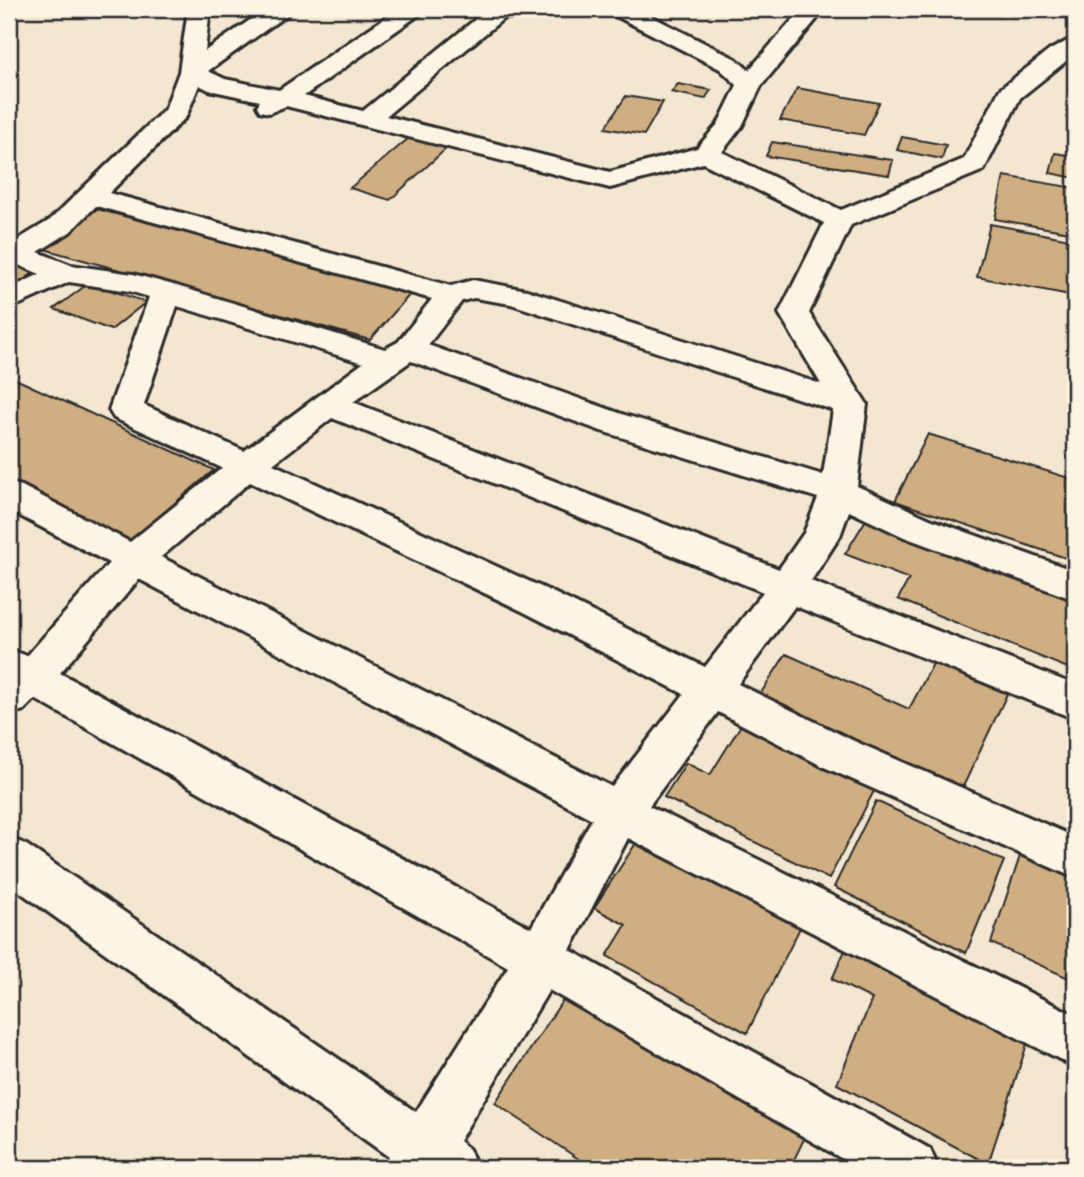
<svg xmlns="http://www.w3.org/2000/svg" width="1084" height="1177" font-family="Itim,sans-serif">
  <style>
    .building { fill: #cfaf82; stroke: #2b2b2b; stroke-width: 2 }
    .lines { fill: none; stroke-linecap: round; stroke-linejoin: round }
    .minor-casing { stroke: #2b2b2b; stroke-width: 6 }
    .minor { fill: #fcf5e5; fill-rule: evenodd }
  </style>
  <rect width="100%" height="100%" fill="#f3e7d1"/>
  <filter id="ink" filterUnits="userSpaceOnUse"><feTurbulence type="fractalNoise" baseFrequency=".0143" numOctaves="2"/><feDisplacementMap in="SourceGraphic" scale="14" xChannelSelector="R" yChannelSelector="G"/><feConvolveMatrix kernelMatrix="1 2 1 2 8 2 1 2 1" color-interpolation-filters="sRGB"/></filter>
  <g filter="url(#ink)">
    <g class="building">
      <path d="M678,84L711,90L705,99L671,92Z"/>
      <path d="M797,88L879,103L864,135L780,120Z"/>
      <path d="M626,96L663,102L644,135L605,128Z"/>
      <path d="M410,137L448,147L390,200L350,188Z"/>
      <path d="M902,137L946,145L942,159L897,150Z"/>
      <path d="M772,142L893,160L889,175L766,156Z"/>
      <path d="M1055,153L1075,156V178L1050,173Z"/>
      <path d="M1004,176L1075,188V233L995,219Z"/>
      <path d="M97,209L412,292L370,340L44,249Z"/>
      <path d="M990,224L1075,240V296L977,277Z"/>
      <path d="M16,260L40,268L13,288L9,287V265Z"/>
      <path d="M89,283L146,302L111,330L54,309Z"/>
      <path d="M9,376L214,470L130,541L9,480Z"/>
      <path d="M928,434L1075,480V561L895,501Z"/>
      <path d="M867,518L1075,598V671L898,599L909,579L845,554Z"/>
      <path d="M786,654L909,709L935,660L1008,692L960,793L757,699Z"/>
      <path d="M741,725L876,787L829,879L664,797L686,763L710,775Z"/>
      <path d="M876,801L1004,861L966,953L834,887Z"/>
      <path d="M638,840L802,924L747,1033L607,956L626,925L594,908Z"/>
      <path d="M1024,844L1075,865V981L991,943Z"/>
      <path d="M846,948L1029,1038L988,1164L837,1084L872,999L832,979Z"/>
      <path d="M568,992L805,1137L790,1168H592L495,1103Z"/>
    </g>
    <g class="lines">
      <g class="minor-casing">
        <path id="minor" d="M188,9H210L205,51L266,9H291L288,14L208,71L225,79L279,90L398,9H423L420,14L304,96L363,111L488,9H554L551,14L504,18L386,116L610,172L697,148L718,124L737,85L720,69L612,14L609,9H637L736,59L749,70L802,9H825L761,86L742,126L722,152L841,210L964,159L1000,89L1050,50L1075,37V54L1020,98L984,170L851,225L809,313L867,404L857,486L930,519L1075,571V600L904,537L849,511L840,536L811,581L1075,685V719L795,606L738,684L854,741L1075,837V878L824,767L718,712L649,806L1075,1015V1067L628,838L570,950L930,1149L938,1168H858L549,990L459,1141L469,1149L477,1168H385L389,1157L9,884V838L25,844L416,1112L508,967L35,699L24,710L9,714V649L27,656L109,563L9,510V483L22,486L130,542L222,468L114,418L109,410L149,297L129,291L69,282L9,309V289L40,274L16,264L9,266V245L50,220L165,109L179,72ZM199,85L209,90L260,101L257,106L260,111L269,113L286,106L610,188L703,163L824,223L779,313L821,384L527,290L473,280L451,286L109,193L186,117ZM96,206L432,299L398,342L385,349L177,286L133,274L71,265L38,252L70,232ZM474,298L511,304L833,410L823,475L625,415L428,345L462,301ZM177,306L363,363L244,451L144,405ZM411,361L601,431L818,498L804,533L779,569L353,402ZM332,418L763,592L705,667L550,591L273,464ZM250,482L522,611L684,694L612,787L161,557ZM139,579L592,819L531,928L60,673Z"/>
      </g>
      <use href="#minor" class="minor"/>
    </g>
  </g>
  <rect width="1084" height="1177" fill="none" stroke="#fcf5e5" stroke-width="35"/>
  <rect x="18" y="18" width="1049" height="1142" fill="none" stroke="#2b2b2b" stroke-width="2.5" filter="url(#ink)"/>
</svg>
